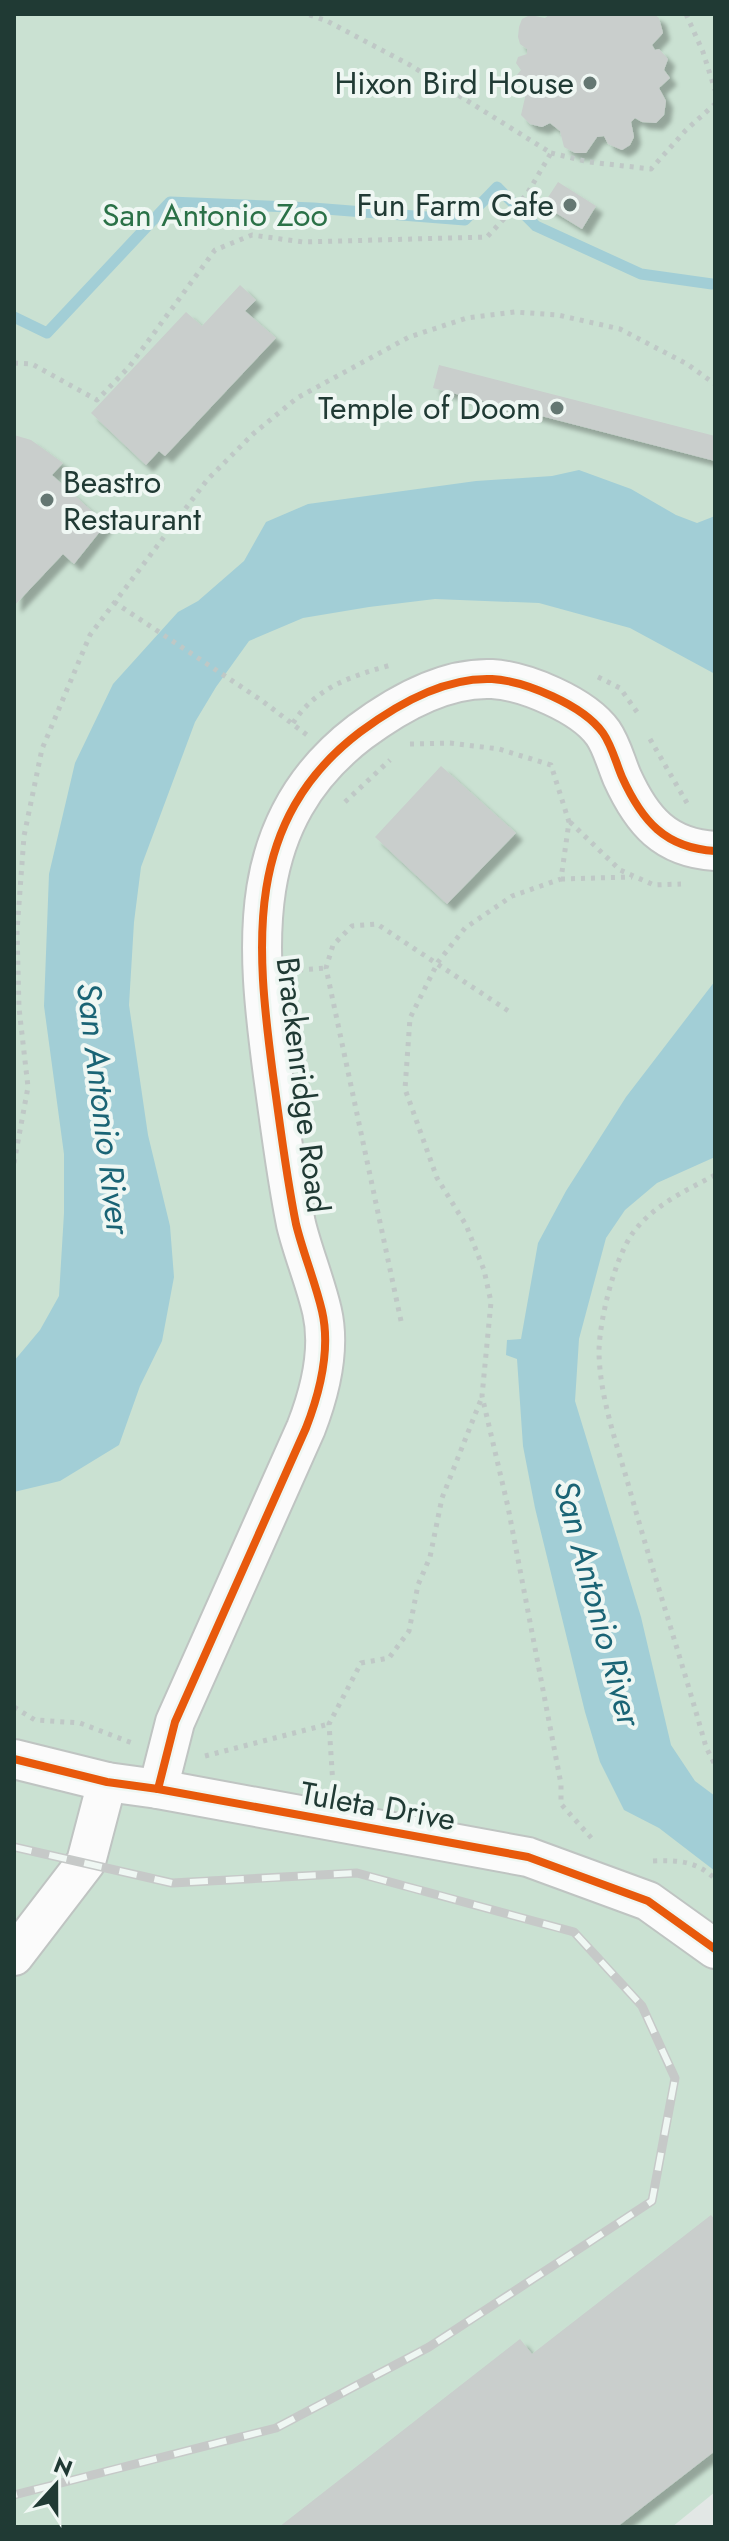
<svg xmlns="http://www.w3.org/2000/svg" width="729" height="2541" font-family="Jost,sans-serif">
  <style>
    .green { fill: #cae1d2 }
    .water { fill: #a2ced6 }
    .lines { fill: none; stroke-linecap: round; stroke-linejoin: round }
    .stream { stroke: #a2ced6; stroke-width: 11 }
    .building { fill: #c9cecc; filter: url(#shadow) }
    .street-casing { stroke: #bfc4c2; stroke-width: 42 }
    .path { stroke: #bfc8c6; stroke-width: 5; stroke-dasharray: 4 6; stroke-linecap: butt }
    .street { stroke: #fbfbfb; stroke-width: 38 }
    .rail-casing { stroke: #c6c9c8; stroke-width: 9 }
    .rail { stroke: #eff7f3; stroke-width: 6; stroke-dasharray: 18; stroke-linecap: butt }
    .cycleway-casing { stroke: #eff7f3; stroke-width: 13 }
    .cycleway { stroke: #e8590c; stroke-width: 8 }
    .poi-dot { fill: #647772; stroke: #eff7f3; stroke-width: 3 }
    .labels { text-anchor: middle; stroke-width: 8; stroke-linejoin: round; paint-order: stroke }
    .poi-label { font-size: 32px; fill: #203a34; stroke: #eff7f3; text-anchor: end }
    .park-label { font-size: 32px; fill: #2a7147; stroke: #eff7f3 }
    .street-label { font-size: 32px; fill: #203a34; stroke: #eff7f3 }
    .water-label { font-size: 34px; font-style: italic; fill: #1a6475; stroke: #eff7f3 }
  </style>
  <defs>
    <filter id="shadow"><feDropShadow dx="7" dy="7" stdDeviation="2" flood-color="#0004"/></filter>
  </defs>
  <rect width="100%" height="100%" fill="#e2e7e5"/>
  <path class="green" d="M14,14H715V2492L672,2527H14Z"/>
  <g class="water">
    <path d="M579,470L631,489L676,515L697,523L715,516V674L630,628L539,603L435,599L369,607L303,618L249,641L216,687L195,722L141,867L134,922L129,1005L148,1135L170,1226L174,1277L162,1341L140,1386L119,1445L60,1481L14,1492V1361L40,1330L59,1296L64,1213V1154L44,1006L49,874L75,763L113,684L178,612L198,601L244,561L266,522L308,504L476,481L552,476Z"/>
    <path d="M715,981V1157L657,1183L625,1210L606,1238L579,1339L575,1401L641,1617L671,1745L695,1781L715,1796V1871L659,1828L624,1810L600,1762L585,1712L535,1508L523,1446L517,1359L506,1355L507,1340L521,1339L538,1243L566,1191L626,1097Z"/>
  </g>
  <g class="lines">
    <path class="stream" d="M14,317L47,333L170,202L313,208L465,220L497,187L536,226L641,274L712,284"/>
  </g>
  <g class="building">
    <path d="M550,14L631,16L654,14L659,18L663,33L652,45L655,50L659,49L668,59L664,70L670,78L659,88L666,101L664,115L656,123L642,122L635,118L631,122L634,137L630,145L622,150L608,144L604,136L597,137L586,153H575L564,147L560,131L550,123L542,127L530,124L521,115L527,89L516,84V76L521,70L516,63L518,57L527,54V49L520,44L518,37L519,27L522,19L530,15L545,18Z"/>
    <path d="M558,182L596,206L582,229L543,205Z"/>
    <path d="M240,285L256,300L245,311L276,338L165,456L159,451L146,465L91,413L186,312L202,326Z"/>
    <path d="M439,365L715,436V461L433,388Z"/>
    <path d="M14,435L31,440L63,463L52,475L106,524L74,564L63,554L14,606Z"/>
    <path d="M441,766L516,833L447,904L375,837Z"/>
    <path d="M711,2215L715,2220V2451L617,2527H279L520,2339L532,2354Z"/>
  </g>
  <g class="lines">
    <g class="street-casing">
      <g id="street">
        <path d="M14,1759L107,1782L158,1789L528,1857L648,1901L715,1949"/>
        <path d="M158,1789L175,1722L306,1428C320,1392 331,1350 322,1311C315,1281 303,1253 296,1224C286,1175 280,1124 273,1075C256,946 243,821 360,732C396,705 445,677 492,679C525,681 583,705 603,733C612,746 616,763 622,777C642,821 665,848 715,851"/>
        <path d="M14,1956L86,1862L107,1782"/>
      </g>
    </g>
    <g class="path">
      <path d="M686,14L703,52L715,90"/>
      <path d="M551,153L589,162L651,169L686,130L715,104"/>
      <path d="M14,363L32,364L97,400L129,367L215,250L252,235L303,242L487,237L527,194L551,153L410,65L327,21L307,14"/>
      <path d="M114,602L261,700L307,735"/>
      <path d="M598,677L620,688L637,712"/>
      <path d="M293,723C316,687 352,676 391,665"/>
      <path d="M650,739L687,803"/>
      <path d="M410,744L450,743L499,749L551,765L569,822L561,879L512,896L465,928L438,962L410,1018L405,1089L437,1178L466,1225L484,1270L491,1302L482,1396L508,1507L561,1784V1804L594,1841"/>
      <path d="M345,802L390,760"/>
      <path d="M570,822L620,870L654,885L681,884"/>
      <path d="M561,879L632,877"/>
      <path d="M299,970L326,968"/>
      <path d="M14,1163L28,1087L19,1008L17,931L24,836L42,749L90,635L207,480L253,434L297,398L409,337L467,318L515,312L558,315L620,329L687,364L715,384"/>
      <path d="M715,1175C685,1191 652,1206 632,1234C614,1261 600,1318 599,1350C599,1393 615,1439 627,1480C652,1570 681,1658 706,1747L715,1765"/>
      <path d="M401,1321L326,968L333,945L352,926L377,924L513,1014"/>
      <path d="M14,1707L35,1720L80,1723L132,1743"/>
      <path d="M205,1756L329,1724"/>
      <path d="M333,1785L329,1724L361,1663L389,1658L409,1631L418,1585L430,1557L442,1498L482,1397"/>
      <path d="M653,1861C678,1860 697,1861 715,1879"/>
    </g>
    <use href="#street" class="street"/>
    <g class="rail-casing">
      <path id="rail" d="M14,1847L172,1883L357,1873L574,1932L642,2006L675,2078L652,2201L429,2347L276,2428L14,2495"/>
    </g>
    <use href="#rail" class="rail"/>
    <g class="cycleway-casing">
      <g id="cycleway">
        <path d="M14,1759L107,1782L158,1789L528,1857L648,1901L715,1949"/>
        <path d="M158,1789L175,1722L306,1428C320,1392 331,1350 322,1311C315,1281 303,1253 296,1224C286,1175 280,1124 273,1075C256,946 243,821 360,732C396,705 445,677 492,679C525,681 583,705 603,733C612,746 616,763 622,777C642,821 665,848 715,851"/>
      </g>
    </g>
    <use href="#cycleway" class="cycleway"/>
  </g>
  <g class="poi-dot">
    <circle cx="590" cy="83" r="8"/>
    <circle cx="570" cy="205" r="8"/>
    <circle cx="557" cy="408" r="8"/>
    <circle cx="47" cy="500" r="8"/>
  </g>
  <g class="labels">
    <g class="poi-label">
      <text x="574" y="94">Hixon Bird House</text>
      <text x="554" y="216">Fun Farm Cafe</text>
      <text x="541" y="419">Temple of Doom</text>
      <text x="63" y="493" text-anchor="start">Beastro<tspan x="63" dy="37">Restaurant</tspan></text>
    </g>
    <g class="park-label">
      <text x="215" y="226">San Antonio Zoo</text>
    </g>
    <g class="street-label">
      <text transform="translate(303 1085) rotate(83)" y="11">Brackenridge Road</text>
      <text transform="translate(378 1806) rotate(10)" y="11">Tuleta Drive</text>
    </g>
    <g class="water-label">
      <text transform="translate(104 1108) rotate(83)" y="12">San Antonio River</text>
      <text transform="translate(598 1603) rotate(75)" y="12">San Antonio River</text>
    </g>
  </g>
  <rect width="729" height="2541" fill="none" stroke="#203a34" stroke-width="32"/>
  <g transform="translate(56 2485) rotate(21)" stroke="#eff7f3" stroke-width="6" paint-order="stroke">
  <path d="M0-6L14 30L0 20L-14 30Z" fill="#203a34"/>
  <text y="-12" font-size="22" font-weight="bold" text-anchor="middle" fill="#203a34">N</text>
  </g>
</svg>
